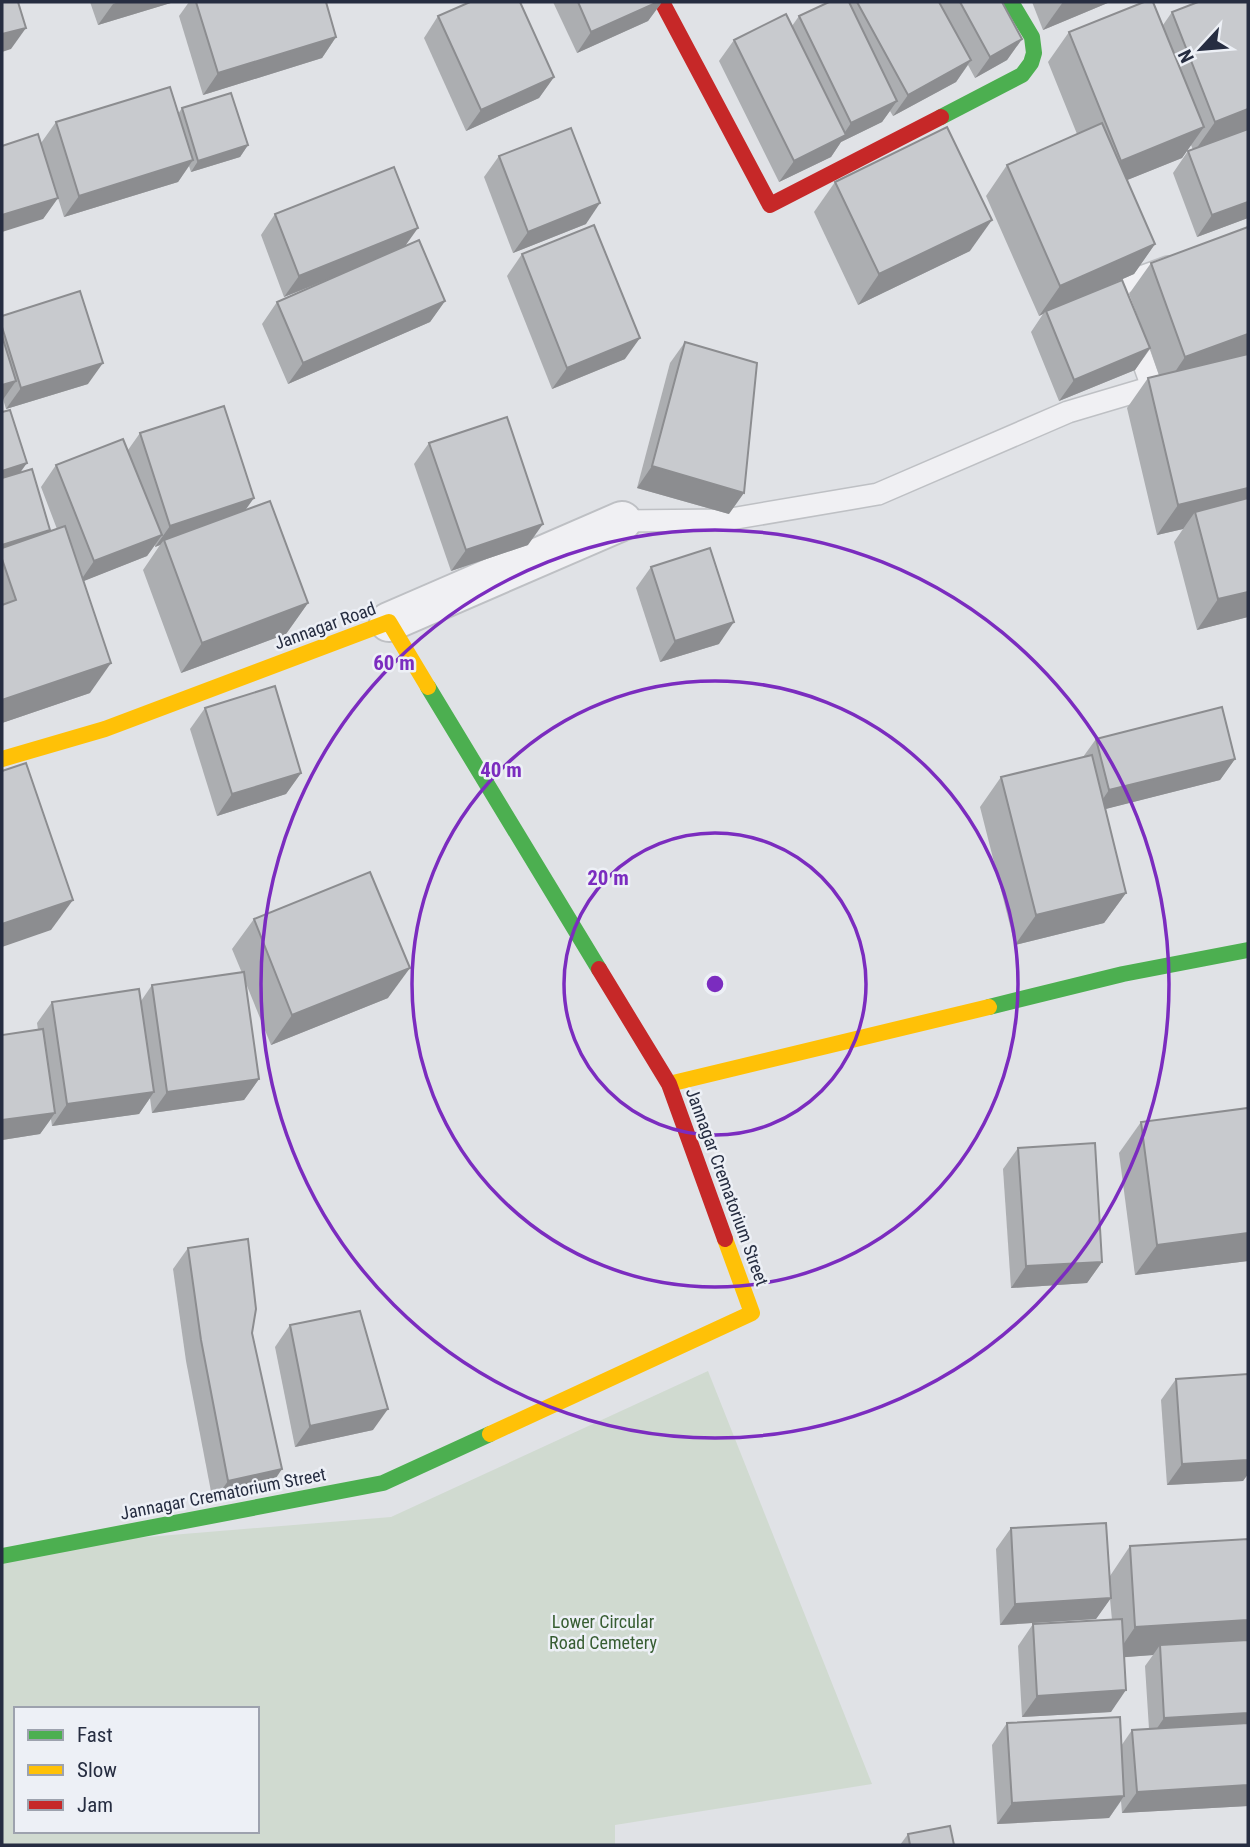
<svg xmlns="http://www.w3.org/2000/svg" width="1250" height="1847" font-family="'Roboto Condensed',sans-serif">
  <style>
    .green { fill: #d0dad0; fill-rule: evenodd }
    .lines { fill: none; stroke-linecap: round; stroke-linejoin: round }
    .lane-casing { stroke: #bec0c4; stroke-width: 24 }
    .street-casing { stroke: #bec0c4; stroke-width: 42 }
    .lane { stroke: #f0f0f3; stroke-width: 21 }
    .street { stroke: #f0f0f3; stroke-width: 38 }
    .fast { stroke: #4caf50; stroke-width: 16 }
    .slow { stroke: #ffc107; stroke-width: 16 }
    .jam { stroke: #c62828; stroke-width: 16 }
    .wall { fill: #acaeb1 }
    .shaded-wall { fill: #8c8d90 }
    .building { fill: #c8cace; stroke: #8c8d90; stroke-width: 2 }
    .ring { fill: none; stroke: #7b2cbf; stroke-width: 3.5 }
    .labels { text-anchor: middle; stroke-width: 5; stroke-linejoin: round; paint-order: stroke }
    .street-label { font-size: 18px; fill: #262d41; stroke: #edf0f6 }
    .park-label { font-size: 18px; fill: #375d32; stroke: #edf0f6 }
    .centre { fill: #7b2cbf; stroke: #edf0f6; stroke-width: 3.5 }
    .ring-label { font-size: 21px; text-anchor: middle; font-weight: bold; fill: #7b2cbf; stroke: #edf0f6; stroke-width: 5; stroke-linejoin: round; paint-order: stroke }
  </style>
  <rect width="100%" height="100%" fill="#e0e2e6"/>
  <path class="green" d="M708,1371L872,1784L615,1825V1845H2V1549L391,1517ZM16,1709H257V1831H16Z"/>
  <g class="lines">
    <g class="lane-casing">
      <path id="lane" d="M622,521L725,520L878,494L1068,412L1152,387L1116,286L1168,267"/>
    </g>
    <g class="street-casing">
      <path id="street" d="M389,622L622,521"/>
    </g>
    <use href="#lane" class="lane"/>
    <use href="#street" class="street"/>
    <g class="fast">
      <path d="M941,117L1022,75L1031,63L1034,53L1032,37L1011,2"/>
      <path d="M428,687L599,969"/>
      <path d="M989,1007L1123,974L1248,950"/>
      <path d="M2,1556L383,1483L490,1434"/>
    </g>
    <g class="slow">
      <path d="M2,759L105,729L389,622L428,687"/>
      <path d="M669,1084L989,1007"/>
      <path d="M490,1434L752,1313L725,1239"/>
    </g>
    <g class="jam">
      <path d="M662,2L770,205L941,117"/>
      <path d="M599,969L669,1084L725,1239"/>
    </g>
  </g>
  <g class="wall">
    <path d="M90,2H174L98,25Z"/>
    <path d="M189,2H326L336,37L322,58L203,95L179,16Z"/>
    <path d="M553,2H662L648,21L577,53Z"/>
    <path d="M829,2H1002L1022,39L1007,60L975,78L968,65L956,82L893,116L890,111L882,122L841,142L831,157L779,182L719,61L734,40L792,26L799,16Z"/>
    <path d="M1032,2H1110L1043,30Z"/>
    <path d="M1248,2V218L1197,237L1173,173L1188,151L1193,150L1191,145L1182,158L1127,180L1155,244L1134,274L1113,283L1148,343L1129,294L1151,263L1248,227V617L1197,630L1174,542L1183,529L1157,535L1127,408L1148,378L1159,375L1150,349L1135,370L1059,401L1031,332L1043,314L1039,316L986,196L1007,165L1077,134L1048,62L1069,32L1163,25L1172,12Z"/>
    <path d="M438,16L554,77L539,98L466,131L424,38Z"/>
    <path d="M182,108L248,145L240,157L191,172L189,166L178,182L64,217L58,198L43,219L41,143L56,122L178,114Z"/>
    <path d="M499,156L586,224L513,253L484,177Z"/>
    <path d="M835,182L970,251L858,305L814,212Z"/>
    <path d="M275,214L405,247L445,301L430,322L288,384L262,324L277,302L343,274L284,297L261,235Z"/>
    <path d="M522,254L625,359L552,389L507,276Z"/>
    <path d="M2,316L88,384L6,409L3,399L2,401Z"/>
    <path d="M685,342L729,514L637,488L670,363Z"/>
    <path d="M2,412L21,472L50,530L49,532L57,529L41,487L56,465L128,450L140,433L245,511L308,603L286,634L181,673L143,570L160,545L155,547V545L147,556L83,581L90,693L2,723Z"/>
    <path d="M429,443L528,545L451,571L414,464Z"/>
    <path d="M651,567L719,644L660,662L636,588Z"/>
    <path d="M205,708L301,773L286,794L217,816L190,729Z"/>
    <path d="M1096,739L1235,759L1220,780L1105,809L1126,893L1104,923L1015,945L980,807L1001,777L1083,757Z"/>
    <path d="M254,919L388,998L271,1045L245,981L259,1079L244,1100L152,1113L150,1098L139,1114L52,1126L51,1119L40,1134L2,1140V1035L38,1030L37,1023L52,1002L141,1001L152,985L242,973L232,949Z"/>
    <path d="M1248,1108V1261L1135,1275L1119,1153L1141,1122Z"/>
    <path d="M1018,1148L1102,1262L1087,1283L1011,1288L1003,1169Z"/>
    <path d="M188,1248L252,1333L268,1490L213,1502L186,1361L173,1269Z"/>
    <path d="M290,1325L373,1430L295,1447L275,1347Z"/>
    <path d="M1248,1374V1474L1243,1481L1167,1485L1161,1400L1176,1379Z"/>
    <path d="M1011,1528L1110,1576L1130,1546L1248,1806L1122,1813L1121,1801L1109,1818L997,1824L992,1745L1007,1723L1121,1746L1132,1730L1149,1729L1145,1666L1153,1655L1124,1657L1111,1712L1022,1717L1018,1646L1033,1624L1112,1620L1110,1599L1096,1619L1000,1625L996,1549Z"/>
    <path d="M908,1834L954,1845H900Z"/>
  </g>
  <g class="shaded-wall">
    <path d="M119,2H174L98,25L113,4Z"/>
    <path d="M658,2H662L648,21L577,53L591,32Z"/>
    <path d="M1063,2H1110L1043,30Z"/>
    <path d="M26,28L11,49L2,52V34Z"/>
    <path d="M336,37L322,58L203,95L218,73Z"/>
    <path d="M1022,39L1007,60L975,78L990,57Z"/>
    <path d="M971,60L956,82L893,116L908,95Z"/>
    <path d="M554,77L539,98L466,131L481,110Z"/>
    <path d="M897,101L882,122L841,142L831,157L779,182L794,161L841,138L851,123Z"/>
    <path d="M1248,109V131L1194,152L1215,122Z"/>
    <path d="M1204,127L1182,158L1100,191L1121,161Z"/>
    <path d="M248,145L240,157L191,172L198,161Z"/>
    <path d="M193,160L178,182L64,217L79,196Z"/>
    <path d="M58,198L43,219L2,232V215Z"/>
    <path d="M1248,202V218L1197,237L1212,215Z"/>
    <path d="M600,203L586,224L513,253L528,232Z"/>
    <path d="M992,220L970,251L858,305L879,274Z"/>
    <path d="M418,228L403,249L284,297L299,276Z"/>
    <path d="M1155,244L1134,274L1046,313V311L1043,314L1039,316L1060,286Z"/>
    <path d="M445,301L430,322L288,384L303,363Z"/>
    <path d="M1248,334V357L1164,388L1185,357Z"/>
    <path d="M640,338L625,359L552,389L567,368Z"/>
    <path d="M1150,348L1135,370L1059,401L1074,380Z"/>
    <path d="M103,363L88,384L6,409L21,388Z"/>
    <path d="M16,381L2,401V385Z"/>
    <path d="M27,463L12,484L2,487V471Z"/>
    <path d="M652,466L744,493L729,514L637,488Z"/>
    <path d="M1248,488V513L1195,512L1183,529L1157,535L1178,505Z"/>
    <path d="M254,498L239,519L164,540L160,545L155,547L170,526Z"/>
    <path d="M543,524L528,545L451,571L466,550Z"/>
    <path d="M50,530L35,551L2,559V545Z"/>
    <path d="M162,535L147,556L79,583L94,561Z"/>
    <path d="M1248,592V617L1197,630L1218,599Z"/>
    <path d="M308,603L286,634L181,673L202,643Z"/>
    <path d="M734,622L719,644L660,662L675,641Z"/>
    <path d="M111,663L90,693L2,723V700Z"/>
    <path d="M1235,759L1220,780L1094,812L1109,790Z"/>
    <path d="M301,773L286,794L217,816L232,794Z"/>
    <path d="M1126,893L1104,923L1015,945L1036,915Z"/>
    <path d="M73,900L51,930L2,947V924Z"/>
    <path d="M410,968L388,998L271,1045L292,1015Z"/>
    <path d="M259,1079L244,1100L152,1113L167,1092Z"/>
    <path d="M154,1092L139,1114L52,1126L67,1104Z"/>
    <path d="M55,1113L40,1134L2,1140V1120Z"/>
    <path d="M1248,1233V1261L1135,1275L1157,1245Z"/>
    <path d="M1102,1262L1087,1283L1011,1288L1026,1266Z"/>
    <path d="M388,1409L373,1430L295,1447L310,1426Z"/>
    <path d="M1248,1460V1474L1243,1481L1167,1485L1182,1464Z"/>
    <path d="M282,1469L268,1490L213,1502L228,1481Z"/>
    <path d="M1111,1598L1096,1619L1000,1625L1015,1604Z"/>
    <path d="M1248,1620V1650L1160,1645L1153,1655L1114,1658L1135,1627Z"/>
    <path d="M1126,1690L1111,1712L1022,1717L1037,1696Z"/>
    <path d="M1248,1713V1734L1149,1740L1164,1718Z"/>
    <path d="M1248,1785V1806L1122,1813L1137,1792Z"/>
    <path d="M1124,1796L1109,1818L997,1824L1012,1803Z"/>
  </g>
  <g class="building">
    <path d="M2,2H18L26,28L2,34Z"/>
    <path d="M196,2H326L336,37L218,73Z"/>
    <path d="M470,2H520L554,77L481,110L438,16Z"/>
    <path d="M578,2H658L591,32Z"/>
    <path d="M829,2H849L897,101L851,123L799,16Z"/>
    <path d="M857,2H939L971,60L908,95Z"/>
    <path d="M960,2H1002L1022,39L990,57Z"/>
    <path d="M1144,2H1153L1204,127L1121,161L1069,32Z"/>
    <path d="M1198,2H1248V109L1215,122L1172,12Z"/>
    <path d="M786,14L846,135L794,161L734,40Z"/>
    <path d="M170,87L193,160L79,196L56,122Z"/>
    <path d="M231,93L248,145L198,161L182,108Z"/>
    <path d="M1102,123L1155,244L1060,286L1007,165Z"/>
    <path d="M947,127L992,220L879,274L835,182Z"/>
    <path d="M571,128L600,203L528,232L499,156Z"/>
    <path d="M1248,129V202L1212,215L1188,151Z"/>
    <path d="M38,134L58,198L2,215V146Z"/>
    <path d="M394,167L418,228L299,276L275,214Z"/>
    <path d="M594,225L640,338L567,368L522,254Z"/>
    <path d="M1248,227V334L1185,357L1151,263Z"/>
    <path d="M419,240L445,301L303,363L277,302Z"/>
    <path d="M1122,280L1150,348L1074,380L1046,311Z"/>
    <path d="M80,291L103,363L21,388L2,327V316Z"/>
    <path d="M2,336L16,381L2,385Z"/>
    <path d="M685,342L757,363L744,493L652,466Z"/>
    <path d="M1248,354V488L1178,505L1148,378Z"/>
    <path d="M224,406L254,498L170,526L140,433Z"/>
    <path d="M10,410L27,463L2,471V412Z"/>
    <path d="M507,417L543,524L466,550L429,443Z"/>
    <path d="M123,439L162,535L94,561L56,465Z"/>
    <path d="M32,469L50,530L2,545V478Z"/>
    <path d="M1248,498V592L1218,599L1195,512Z"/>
    <path d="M270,501L308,603L202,643L164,540Z"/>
    <path d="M65,526L111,663L2,700V605L16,600L2,559V548Z"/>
    <path d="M710,548L734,622L675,641L651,567Z"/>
    <path d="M275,686L301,773L232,794L205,708Z"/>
    <path d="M1222,707L1235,759L1109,790L1096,739Z"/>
    <path d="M1092,755L1126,893L1036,915L1001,777Z"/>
    <path d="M26,763L73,900L2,924V771Z"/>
    <path d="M370,872L410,968L292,1015L254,919Z"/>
    <path d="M244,972L259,1079L167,1092L152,985Z"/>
    <path d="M139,989L154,1092L67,1104L52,1002Z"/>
    <path d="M43,1029L55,1113L2,1120V1035Z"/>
    <path d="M1248,1108V1233L1157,1245L1141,1122Z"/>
    <path d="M1095,1143L1102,1262L1026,1266L1018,1148Z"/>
    <path d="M248,1239L256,1309L252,1333L282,1469L228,1481L201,1340L188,1248Z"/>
    <path d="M360,1311L388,1409L310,1426L290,1325Z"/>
    <path d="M1248,1374V1460L1182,1464L1176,1379Z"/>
    <path d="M1106,1523L1111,1598L1015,1604L1011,1528Z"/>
    <path d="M1248,1539V1620L1135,1627L1130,1546Z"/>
    <path d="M1122,1619L1126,1690L1037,1696L1033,1624Z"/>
    <path d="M1248,1640V1713L1164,1718L1160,1645Z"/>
    <path d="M1120,1717L1124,1796L1012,1803L1007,1723Z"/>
    <path d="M1248,1723V1785L1137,1792L1132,1730Z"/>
    <path d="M950,1826L954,1845H910L908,1834Z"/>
  </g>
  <g class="ring">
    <circle cx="715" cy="984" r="151"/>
    <circle cx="715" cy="984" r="303"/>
    <circle cx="715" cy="984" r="454"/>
  </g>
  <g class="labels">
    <g class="street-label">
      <text transform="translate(325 626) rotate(-20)" y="6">Jannagar Road</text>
      <text transform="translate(727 1187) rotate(70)" y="6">Jannagar Crematorium Street</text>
      <text transform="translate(223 1494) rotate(-11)" y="6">Jannagar Crematorium Street</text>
    </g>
    <g class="park-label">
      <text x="603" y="1628">Lower Circular<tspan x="603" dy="21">Road Cemetery</tspan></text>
    </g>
  </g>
  <circle cx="715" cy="984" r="10" class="centre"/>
  <g class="ring-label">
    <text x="394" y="670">60 m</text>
    <text x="501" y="777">40 m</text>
    <text x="608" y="885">20 m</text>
  </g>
  <rect width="1250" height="1847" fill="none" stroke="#262d41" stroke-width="7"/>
  <rect x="14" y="1707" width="245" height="126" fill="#edf0f6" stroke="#9da2ae" stroke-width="2"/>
  <rect x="28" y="1730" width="35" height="10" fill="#4caf50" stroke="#9da2ae" stroke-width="2"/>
  <text x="77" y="1742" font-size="21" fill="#262d41">Fast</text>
  <rect x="28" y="1765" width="35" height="10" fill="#ffc107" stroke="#9da2ae" stroke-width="2"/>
  <text x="77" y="1777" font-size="21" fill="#262d41">Slow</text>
  <rect x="28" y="1800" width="35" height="10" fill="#c62828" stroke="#9da2ae" stroke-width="2"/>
  <text x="77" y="1812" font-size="21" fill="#262d41">Jam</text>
  <g transform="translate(1201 49) rotate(244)" stroke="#edf0f6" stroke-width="5" paint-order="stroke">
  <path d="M0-5L12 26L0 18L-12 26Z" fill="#262d41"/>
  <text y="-10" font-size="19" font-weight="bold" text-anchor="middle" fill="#262d41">N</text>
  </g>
</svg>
